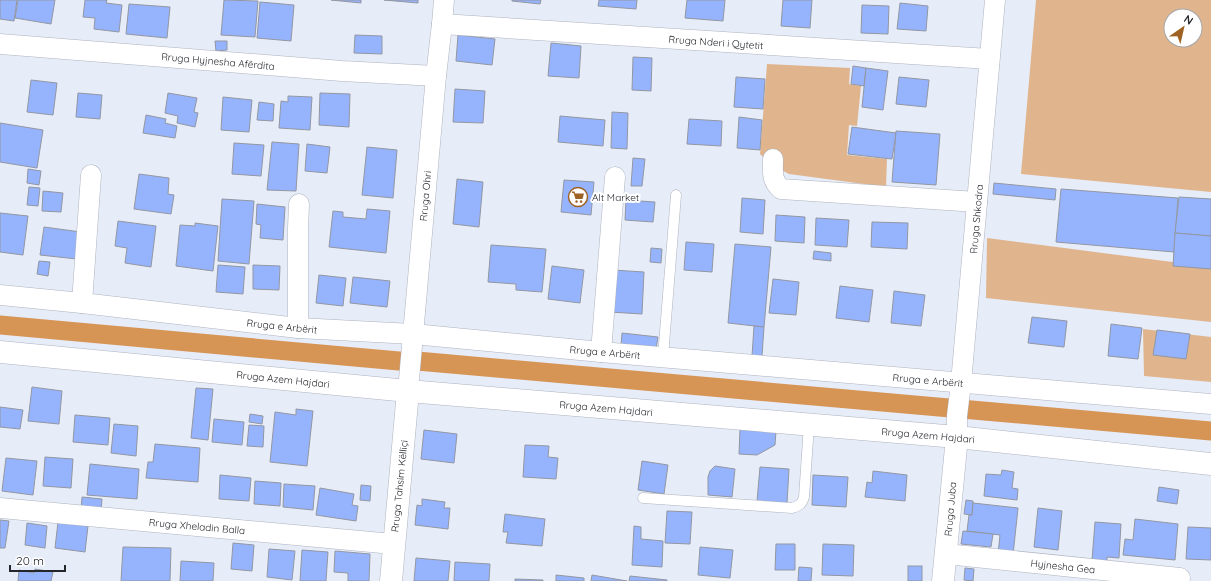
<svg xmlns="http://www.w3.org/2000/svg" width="1211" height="581" font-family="Quicksand,sans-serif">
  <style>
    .green { fill: #e0b58d; fill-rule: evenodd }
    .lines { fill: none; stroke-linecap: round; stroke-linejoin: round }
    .canal { stroke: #d79555; stroke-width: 19 }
    .building { fill: #96b3fe; stroke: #9297a2 }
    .service-casing { stroke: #aeb3bf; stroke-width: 11 }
    .minor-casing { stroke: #aeb3bf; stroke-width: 21 }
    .tertiary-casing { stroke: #aeb3bf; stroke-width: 23 }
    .service { stroke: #fff; stroke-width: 10 }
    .minor { stroke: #fff; stroke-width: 20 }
    .tertiary { stroke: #fff; stroke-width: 22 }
    .labels { text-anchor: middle; stroke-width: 4; stroke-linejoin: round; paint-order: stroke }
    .street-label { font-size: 10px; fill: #24262b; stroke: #fff }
    .poi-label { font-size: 10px; fill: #24262b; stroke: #fff; text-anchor: start }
  </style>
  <rect width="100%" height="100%" fill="#e7ecf9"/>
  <g class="green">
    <path d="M1036,0H1211V192L1021,174ZM1171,16H1195V40H1171Z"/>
    <path d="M767,64L850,68L849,84L861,86L857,126L849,125L847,155L887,159L886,187L789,174L770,164L760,154Z"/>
    <path d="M987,238L1211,267V322L986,298Z"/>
    <path d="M1143,329L1211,337V382L1144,376Z"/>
  </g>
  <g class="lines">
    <path class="canal" d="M0,325L399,361H417L1211,431"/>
  </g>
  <g class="building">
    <path d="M0,0H17L14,21L0,19Z"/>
    <path d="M18,0H55L51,24L15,18Z"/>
    <path d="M85,0H107L106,3L122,5L119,32L94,29L95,18L83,17Z"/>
    <path d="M224,0L258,1L255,37L221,35Z"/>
    <path d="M331,0H361V3Z"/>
    <path d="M384,0H418V3Z"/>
    <path d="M512,0H541L540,4L512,1Z"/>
    <path d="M599,0H637L636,9L598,6Z"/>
    <path d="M687,0H725L723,21L685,18Z"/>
    <path d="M783,0H812L810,28L781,26Z"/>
    <path d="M260,2L294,5L291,41L257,38Z"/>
    <path d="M900,3L928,6L926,31L897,29Z"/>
    <path d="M129,4L170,7L167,38L126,34Z"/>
    <path d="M862,5L889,6L888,34L861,33Z"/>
    <path d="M355,35L382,36V54L354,53Z"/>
    <path d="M458,35L495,39L492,65L456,61Z"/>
    <path d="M215,41H227V50L216,51Z"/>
    <path d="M551,43L581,46L579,78L548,76Z"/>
    <path d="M633,57L652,58L651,91L632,90Z"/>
    <path d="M853,66L866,68L864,86L851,84Z"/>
    <path d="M866,68L888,71L883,110L862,107Z"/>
    <path d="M736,77L765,79L763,109L734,107Z"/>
    <path d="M899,77L929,80L926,107L896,104Z"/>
    <path d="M31,80L57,83L53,115L27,112Z"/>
    <path d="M455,89L485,91L483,123L453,122Z"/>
    <path d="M78,93L102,95L100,119L76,117Z"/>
    <path d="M168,93L197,98L194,112L198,113L195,127L177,123L178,116L165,113Z"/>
    <path d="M320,93L350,94L349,127L319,125Z"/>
    <path d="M288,96L312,97L310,130L279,128L281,101L288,102Z"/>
    <path d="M223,97L252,100L249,132L221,130Z"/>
    <path d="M259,102L274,104L273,121L257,120Z"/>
    <path d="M612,112L628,113L627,149L611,148Z"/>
    <path d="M146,115L166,119L165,123L177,126L175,138L143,133Z"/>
    <path d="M560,116L605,120L603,146L558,142Z"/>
    <path d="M739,117L762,120L760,150L737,148Z"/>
    <path d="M689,119L722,121L721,146L687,144Z"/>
    <path d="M0,123L43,130L37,168L0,162Z"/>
    <path d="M852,127L896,133L892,159L848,154Z"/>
    <path d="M896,131L940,134L936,185L892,182Z"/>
    <path d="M272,142L299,144L296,191L267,190Z"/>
    <path d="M234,143L264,145L261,176L232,174Z"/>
    <path d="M307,144L330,147L327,173L305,171Z"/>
    <path d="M367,147L397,150L393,198L362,195Z"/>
    <path d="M633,158L645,159L642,186H631Z"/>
    <path d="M28,169L41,171L39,185L27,183Z"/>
    <path d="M139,174L169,178L168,194L174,195L171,214L134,209Z"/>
    <path d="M457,179L483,182L479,227L453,224Z"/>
    <path d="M564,180L594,182L591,215L561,212Z"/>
    <path d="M994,183L1056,189L1055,200L993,194Z"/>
    <path d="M29,187L40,188L38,206L27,205Z"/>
    <path d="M1061,189L1178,198L1174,252L1056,242Z"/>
    <path d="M43,191L63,193L61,212L42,211Z"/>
    <path d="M1179,197L1211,199V236L1175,233Z"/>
    <path d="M742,198L765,200L763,234L740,232Z"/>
    <path d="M222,199L254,201L249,264L218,261Z"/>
    <path d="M626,200L655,202L653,222L625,220Z"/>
    <path d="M257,204L285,207L283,240L260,238L261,225L256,224Z"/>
    <path d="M367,209L390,211L386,253L329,247L333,211L343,212V217L366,219Z"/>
    <path d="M0,213L28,216L23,255L0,252Z"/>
    <path d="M776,215L805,217L804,243L775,241Z"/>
    <path d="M816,218L849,220L847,247L815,245Z"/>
    <path d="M118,221L156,226L151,267L125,263L127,248L115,246Z"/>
    <path d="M872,222L908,223L907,249L871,247Z"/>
    <path d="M195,223L218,226L213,271L176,266L180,225L195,226Z"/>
    <path d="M44,227L81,232L77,259L40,255Z"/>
    <path d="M1175,233L1211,236V269L1173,266Z"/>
    <path d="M686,242L714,244L712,272L684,270Z"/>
    <path d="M735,244L771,247L764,327L728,323Z"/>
    <path d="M491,245L546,249L542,292L516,290V284L488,282Z"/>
    <path d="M651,248L662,249L661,263L650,262Z"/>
    <path d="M814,251L831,253V261L813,259Z"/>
    <path d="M39,261L50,262L48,276L37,274Z"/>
    <path d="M218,265L245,267L243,294L216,292Z"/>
    <path d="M253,265L280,266L279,290L253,289Z"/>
    <path d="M552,266L584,270L580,303L548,299Z"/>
    <path d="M613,270L644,272L642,314L610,312Z"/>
    <path d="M319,275L346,278L343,306L316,303Z"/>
    <path d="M353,277L390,281L387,307L350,303Z"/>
    <path d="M773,279L799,282L796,315L769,313Z"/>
    <path d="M840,286L873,290L869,322L836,318Z"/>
    <path d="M894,291L925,295L921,326L891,323Z"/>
    <path d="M1032,317L1067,321L1064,347L1028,343Z"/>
    <path d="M1111,324L1142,328L1138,359L1108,356Z"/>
    <path d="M754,326L764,327L762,356H752Z"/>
    <path d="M1157,330L1190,334L1186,359L1153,355Z"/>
    <path d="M622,333L658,337L656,349L621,346Z"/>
    <path d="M32,387L62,391L59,424L28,421Z"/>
    <path d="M196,388L213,389L208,440L191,438Z"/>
    <path d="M0,407L23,410L20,429L0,427Z"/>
    <path d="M296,409L313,411L307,466L270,462L275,412L296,415Z"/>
    <path d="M250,414L263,416L262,424L249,422Z"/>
    <path d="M75,415L110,418L108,445L73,442Z"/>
    <path d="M214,419L244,422L242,445L212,442Z"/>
    <path d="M114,424L138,426L136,456L111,453Z"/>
    <path d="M249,425L264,426L263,447L247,446Z"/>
    <path d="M740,429L776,431L775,445L757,455L739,454Z"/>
    <path d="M424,430L457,434L454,463L421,459Z"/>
    <path d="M155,444L200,448L198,482L146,478L148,462H153Z"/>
    <path d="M525,445L549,446L548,457L558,458L556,479L523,477Z"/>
    <path d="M45,457L73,459L71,488L43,486Z"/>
    <path d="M6,458L37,461L33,495L2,491Z"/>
    <path d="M642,461L668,465L664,494L638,490Z"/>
    <path d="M90,464L139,469L137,499L87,495Z"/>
    <path d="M715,466L735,469L732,497L708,495V477L710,471Z"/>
    <path d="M760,467L789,469L787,503L757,501Z"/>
    <path d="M1002,470L1014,472L1012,488L1018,489L1017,500L984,496L986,474L1001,475Z"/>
    <path d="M873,471L907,475L905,501L865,497L867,482L872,483Z"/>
    <path d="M220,475L251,478L249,501L219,499Z"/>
    <path d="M813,475L848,477L846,507L812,505Z"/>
    <path d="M255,481L281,483L280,506L254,504Z"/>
    <path d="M284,484L315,486L313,510L283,507Z"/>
    <path d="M361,485L371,486L370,501L360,500Z"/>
    <path d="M1159,487L1179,490L1177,504L1157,501Z"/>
    <path d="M320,488L354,494L352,505L358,506L356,521L316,515Z"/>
    <path d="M82,497L102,499L101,512L81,510Z"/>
    <path d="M422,499L445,502L444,508H450L448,529L415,525L417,505L422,506Z"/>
    <path d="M966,500L973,501L972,515L964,514Z"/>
    <path d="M973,503L1018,508L1013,555L998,554L1000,535L967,531L969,515H972Z"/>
    <path d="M1038,508L1062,511L1058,550L1034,547Z"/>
    <path d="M667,511L692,512L690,544L665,543Z"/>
    <path d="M505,514L545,519L542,546L506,543L508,532H503Z"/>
    <path d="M1135,519L1178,524L1175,560L1123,555L1125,539L1133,540Z"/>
    <path d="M0,520L9,521L5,548H0Z"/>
    <path d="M58,522L88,526L85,552L55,548Z"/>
    <path d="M1095,522L1121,524L1119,558L1107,557V561L1092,560Z"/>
    <path d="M27,523L47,526L45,548L25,545Z"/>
    <path d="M634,526L641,527V539L663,541L662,567L632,565Z"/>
    <path d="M1188,527L1211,528V560L1186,559Z"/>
    <path d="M963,531L993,534L991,547L961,544Z"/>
    <path d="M233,543L254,545L252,571L231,569Z"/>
    <path d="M776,544H795V570H775Z"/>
    <path d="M823,544L854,545L853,576L822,575Z"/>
    <path d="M123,547L171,548L170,581H121Z"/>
    <path d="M700,547L733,550L730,578L698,575Z"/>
    <path d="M269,549L295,551L292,580L267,577Z"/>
    <path d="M302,550L328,552L326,581H300Z"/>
    <path d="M335,551L370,554L369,581H348V573L334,572Z"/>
    <path d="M416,558L450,561L448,581H414Z"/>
    <path d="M181,561L214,563L213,581H180Z"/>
    <path d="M455,562L490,564L489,581H454Z"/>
    <rect x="908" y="566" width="14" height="15"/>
    <path d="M799,567L812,568L811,581H798Z"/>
    <path d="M965,568L974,569L973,581L964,580Z"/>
    <path d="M35,569L53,572L51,581H18L19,570L34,573Z"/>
    <path d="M556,575L584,578V581H556Z"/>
    <path d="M592,575L627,581H591Z"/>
    <path d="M630,576L667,580V581H629Z"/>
    <path d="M515,579L543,580V581H515Z"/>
  </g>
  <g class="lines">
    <g class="service-casing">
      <g id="service">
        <path d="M663,357L676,195"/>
        <path d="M643,498L792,508C799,506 802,504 804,497L809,425"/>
      </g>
    </g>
    <g class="minor-casing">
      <g id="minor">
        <path d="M442,24L989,59"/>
        <path d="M0,44L342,71L436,76"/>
        <path d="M773,159C773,172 771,180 781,189L977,202"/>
        <path d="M0,295L82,303L298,328L413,334L601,352L1211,404"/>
        <path d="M82,303L91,175"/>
        <path d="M298,328V228L299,204"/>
        <path d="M601,352L615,177"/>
        <path d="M408,391L436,76L442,24L444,0"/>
        <path d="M957,437V416L961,383L995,0"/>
        <path d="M0,508L393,544"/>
        <path d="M946,554L1180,578"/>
      </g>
    </g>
    <g class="tertiary-casing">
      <g id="tertiary">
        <path d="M0,352L408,391L957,437L1211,464"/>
        <path d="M391,581L408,391"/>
        <path d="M943,581L957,437"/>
      </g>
    </g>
    <use href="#service" class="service"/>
    <use href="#minor" class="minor"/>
    <use href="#tertiary" class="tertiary"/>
  </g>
  <defs>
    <g id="supermarket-ring" transform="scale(1)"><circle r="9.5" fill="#fff" stroke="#9e6323" stroke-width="1.5"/><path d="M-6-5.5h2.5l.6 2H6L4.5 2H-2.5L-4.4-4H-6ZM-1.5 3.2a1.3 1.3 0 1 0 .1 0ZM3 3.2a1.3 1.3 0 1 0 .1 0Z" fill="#9e6323"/></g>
  </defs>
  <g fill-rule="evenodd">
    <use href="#supermarket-ring" x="578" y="197"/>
  </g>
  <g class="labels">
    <g class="street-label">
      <text transform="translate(716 42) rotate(4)" y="4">Rruga Nderi i Qytetit</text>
      <text transform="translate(218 61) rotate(5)" y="4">Rruga Hyjnesha Afërdita</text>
      <text transform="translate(425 196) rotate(-85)" y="4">Rruga Ohri</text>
      <text transform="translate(976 219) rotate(-85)" y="4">Rruga Shkodra</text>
      <text transform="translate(282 326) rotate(6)" y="4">Rruga e Arbërit</text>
      <text transform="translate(605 352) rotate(5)" y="4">Rruga e Arbërit</text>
      <text transform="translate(283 379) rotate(6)" y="4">Rruga Azem Hajdari</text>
      <text transform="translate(928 380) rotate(5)" y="4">Rruga e Arbërit</text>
      <text transform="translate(606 408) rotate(5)" y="4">Rruga Azem Hajdari</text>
      <text transform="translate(928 435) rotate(5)" y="4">Rruga Azem Hajdari</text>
      <text transform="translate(399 486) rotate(-84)" y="4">Rruga Tahsim Këlliçi</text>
      <text transform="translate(950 509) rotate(-85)" y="4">Rruga Juba</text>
      <text transform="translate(197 526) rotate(5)" y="4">Rruga Xheladin Balla</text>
      <text transform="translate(1063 566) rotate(6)" y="4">Hyjnesha Gea</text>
    </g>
    <g class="poi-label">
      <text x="592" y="201">Alt Market</text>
    </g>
  </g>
  <g transform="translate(1183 28) rotate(34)"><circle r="19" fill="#ffffff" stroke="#a7a8aa"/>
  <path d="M0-3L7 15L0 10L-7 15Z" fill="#9e6323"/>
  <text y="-6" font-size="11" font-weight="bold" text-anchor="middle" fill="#24262b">N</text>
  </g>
  <path d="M10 565v6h55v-6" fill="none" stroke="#24262b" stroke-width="2"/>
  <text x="16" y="565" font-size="12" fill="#24262b" stroke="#ffffff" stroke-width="3" paint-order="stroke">20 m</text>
</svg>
